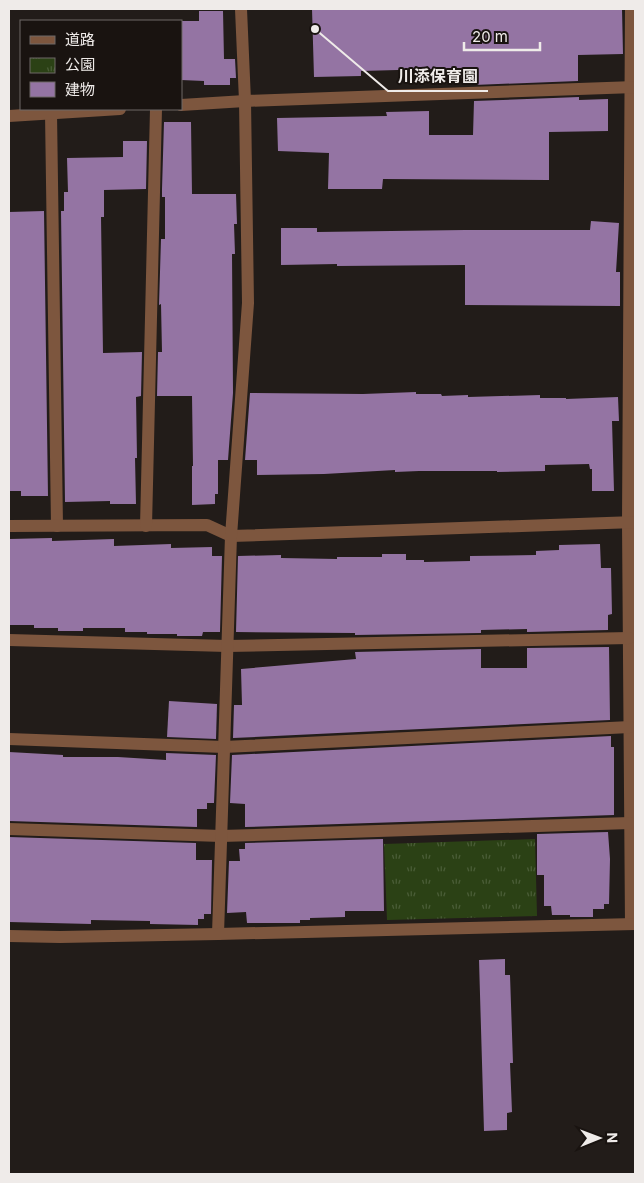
<svg xmlns="http://www.w3.org/2000/svg" width="644" height="1183" font-family="Inter,'Noto Sans JP',sans-serif">
  <style>
    .park { fill: url(#park-tufts) }
    .building { fill: #9474a3 }
    .lines { fill: none; stroke-linecap: round; stroke-linejoin: round }
    .minor { stroke: #7d563e; stroke-width: 12 }
    .leader { fill: none; stroke: #efebe9; stroke-width: 2 }
    .callout-dot { fill: #efebe9; stroke: #191310; stroke-width: 2 }
    .callout-label { font-size: 16px; text-anchor: middle; font-weight: bold; fill: #efebe9; stroke: #191310; stroke-width: 4; stroke-linejoin: round; paint-order: stroke }
  </style>
  <defs>
    <pattern id="park-tufts" width="24" height="20" patternUnits="userSpaceOnUse" patternTransform="scale(1.25)"><rect width="24" height="20" fill="#2b4115"/><path d="M3 7l-1-3M5 7V3M7 7l1-3M15 17l-1-3M17 17v-4M19 17l1-3" fill="none" stroke="#4a5d37"/></pattern>
  </defs>
  <rect width="100%" height="100%" fill="#221c19"/>
  <path class="park" d="M535,839L537,916L387,920L384,844Z"/>
  <g class="building">
    <path d="M312,9H622L623,54L578,55V81L474,85V78L434,79V69L361,71V76L314,77Z"/>
    <path d="M199,11H223L224,59H235L236,78H230V85H204V81L181,80V21H199Z"/>
    <path d="M579,97V100L608,99V131L549,132V180L383,179L382,189H328L329,153L278,151L277,118L387,116L386,112L429,111V135H473L474,101Z"/>
    <path d="M164,122H191L192,194H236L237,224H234L235,254H232L233,393L228,460H218V494H215V504L192,505V466H193L192,396H157L158,352H162L161,304L159,305L161,239H165V197H162V189Z"/>
    <path d="M123,141H147L146,189L104,190V217H101L103,353L142,352L141,396L136,397L137,458H135L136,504H110V501L65,502L61,211H64V192H68L67,158L123,157Z"/>
    <path d="M44,211L48,496H21V491H9V212Z"/>
    <path d="M591,221L619,223L616,272H620V306L465,305V265L337,266V264L281,265V228H317V232L465,230H590Z"/>
    <path d="M416,392V394H441L442,396L468,395V397L540,395V398H566V399L618,397L619,421H612L614,491H592V469H590L589,464L545,465V471L497,472V471H419L395,472V470L324,474L257,475V460H245L250,393L363,394Z"/>
    <path d="M52,538V541L114,539V546L171,544V548L212,547V556H222L220,632H203L202,636H177V634H147V632H125V628H83V631H58V628H34V625H10V615H9V539Z"/>
    <path d="M600,544L601,568H611L612,614L608,615V630L527,632V629L481,630V633L355,635V633L236,632L238,556L281,555V558L337,559V557H382V554H406V560H424V562L470,561V556L536,555V551L559,550V545Z"/>
    <path d="M609,647L610,720L233,738L234,705H242L241,669L356,659L355,652L481,649V668H527V648Z"/>
    <path d="M169,701L217,704L216,739L167,737Z"/>
    <path d="M611,736V747H614V815L245,827V804L230,803L232,755Z"/>
    <path d="M9,752L63,755V757H118L166,760V753L216,755L214,803H207V809H197V827L9,821Z"/>
    <path d="M608,832L610,859L609,904H604V909H593V917H570V915H552L551,906H544V875H537V834Z"/>
    <path d="M9,837L196,843V860H212L211,914H204V919H198V925L150,924V921L91,920V924L9,922Z"/>
    <path d="M383,839L384,911H345V917L310,918V920H300V923H247L246,912L227,913L229,861H240L239,849H245V843Z"/>
    <path d="M505,959V975H510L513,1063H510L512,1112L507,1113V1130L484,1131L479,960Z"/>
  </g>
  <g class="lines">
    <g class="minor">
      <path d="M631,9L628,523L631,924"/>
      <path d="M181,105L245,101L635,87"/>
      <path d="M51,113L57,526"/>
      <path d="M9,116L120,109"/>
      <path d="M9,526L207,525L231,536L635,522"/>
      <path d="M146,526L156,109"/>
      <path d="M9,640L227,646L629,638"/>
      <path d="M9,739L224,747L630,727"/>
      <path d="M9,829L221,836L630,823"/>
      <path d="M218,934L231,536L248,303L245,101L241,9"/>
      <path d="M9,936L60,937L218,934L635,924"/>
    </g>
  </g>
  <path class="leader" d="M315 29L388 91H488"/>
  <circle class="callout-dot" cx="315" cy="29" r="5"/>
  <g class="callout-label">
    <text x="438" y="82">川添保育園</text>
  </g>
  <rect width="644" height="1183" fill="none" stroke="#efebe9" stroke-width="20"/>
  <rect x="20" y="20" width="162" height="90" fill="#191310" stroke="#6f6967"/>
  <rect x="30" y="36" width="25" height="8" fill="#7d563e" stroke="#6f6967"/>
  <text x="65" y="45" font-size="15" fill="#efebe9">道路</text>
  <rect x="30" y="58" width="25" height="15" fill="url(#park-tufts)" stroke="#6f6967"/>
  <text x="65" y="70" font-size="15" fill="#efebe9">公園</text>
  <rect x="30" y="82" width="25" height="15" fill="#9474a3" stroke="#6f6967"/>
  <text x="65" y="95" font-size="15" fill="#efebe9">建物</text>
  <g transform="translate(599 1138) rotate(89)" stroke="#191310" stroke-width="4" paint-order="stroke">
  <path d="M0-4L9 19L0 12L-9 19Z" fill="#efebe9"/>
  <text y="-8" font-size="14" font-weight="bold" text-anchor="middle" fill="#efebe9">N</text>
  </g>
  <path d="M464 42v8h76v-8" fill="none" stroke="#efebe9" stroke-width="2.5"/>
  <text x="472" y="42" font-size="15" fill="#efebe9" stroke="#191310" stroke-width="4" paint-order="stroke">20 m</text>
</svg>
